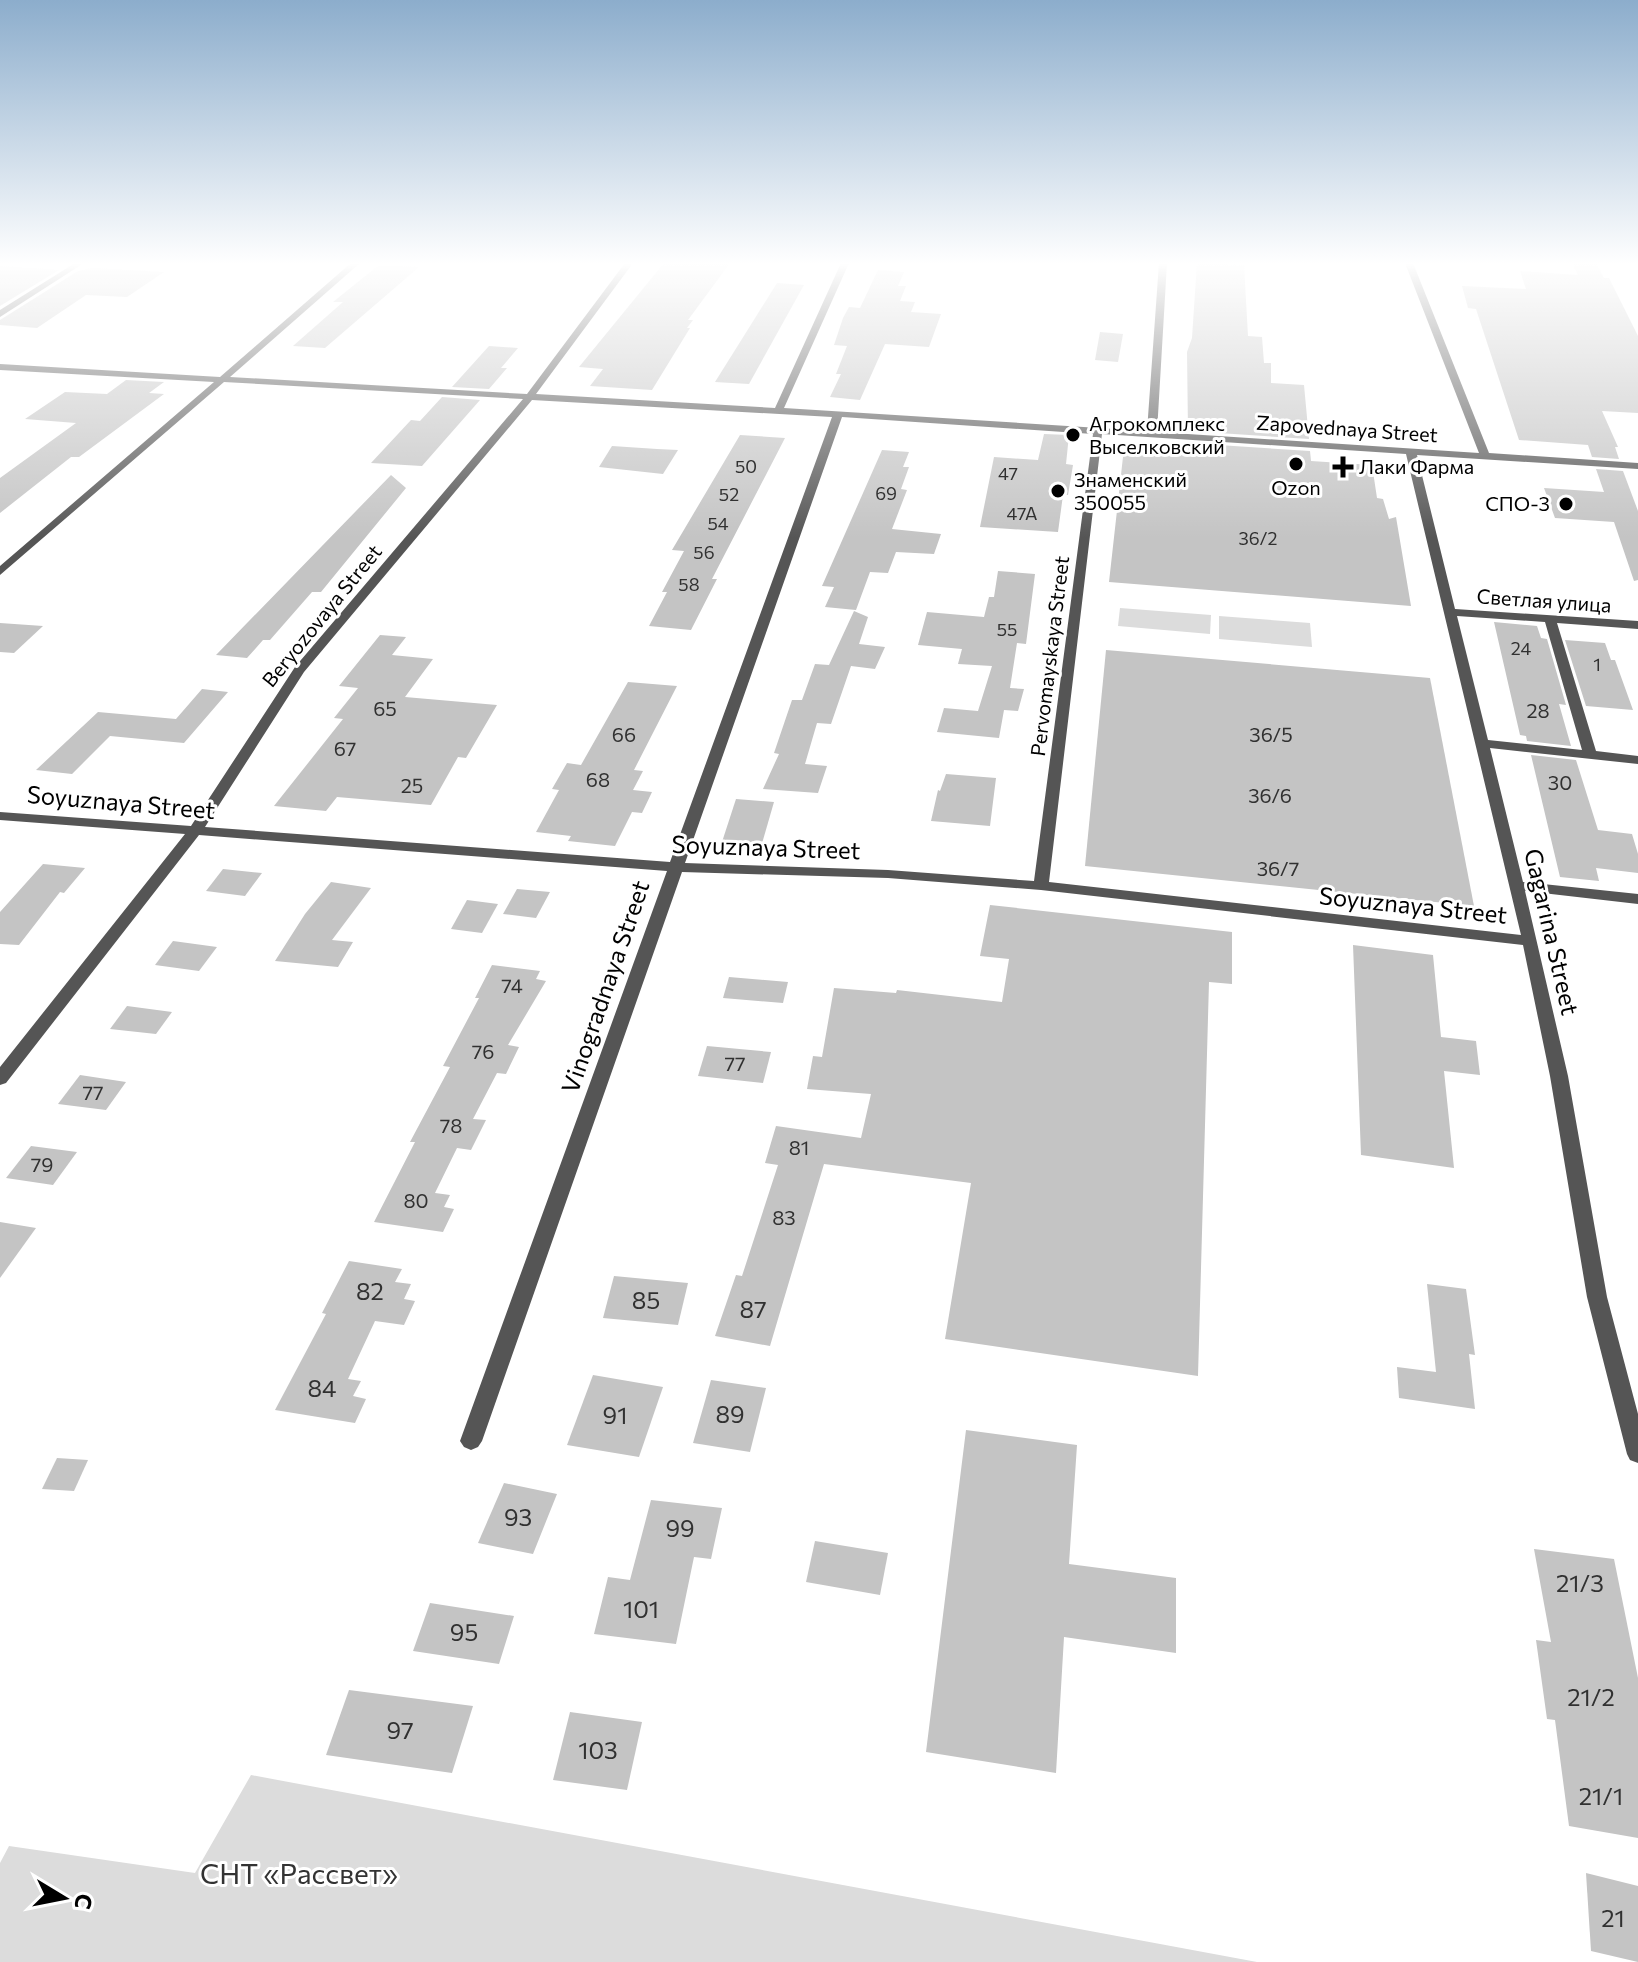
<svg xmlns="http://www.w3.org/2000/svg" width="1638" height="1962" font-family="Commissioner,sans-serif">
  <style>
    .green { fill: #dcdcdc }
    .building { fill: #c4c4c4 }
    .lines { fill: none; stroke-linecap: round; stroke-linejoin: round }
    .street { fill: #555; fill-rule: evenodd }
    .poi-dot { fill: #000; stroke: #fff; stroke-width: 3 }
    .labels { text-anchor: middle; stroke-width: 6; stroke-linejoin: round; paint-order: stroke }
    .far-number-label { font-size: 18px; fill: #313131 }
    .far-poi-label { font-size: 20px; fill: #000; stroke: #fff; text-anchor: start }
    .far-street-label { font-size: 20px; fill: #000; stroke: #fff }
    .number-label { font-size: 20px; fill: #313131 }
    .street-label { font-size: 24px; fill: #000; stroke: #fff }
    .near-number-label { font-size: 24px; fill: #313131 }
    .near-park-label { font-size: 28px; fill: #333; stroke: #fff }
  </style>
  <rect width="100%" height="100%" fill="#fff"/>
  <g class="green">
    <path d="M1120,608L1211,615L1210,634L1118,626Z"/>
    <path d="M1219,616L1310,623L1312,647L1219,639Z"/>
    <path d="M251,1775L1257,1962H0V1863L9,1846L195,1873Z"/>
  </g>
  <g class="building">
    <path d="M664,263H730L688,320H693L687,328H690L652,390L590,386L603,369L579,367Z"/>
    <path d="M1197,263L1244,265L1248,336L1262,337L1264,363H1271V383L1304,385L1309,439L1188,431L1187,352L1192,338Z"/>
    <path d="M1572,263H1596L1604,278H1609L1638,336V413L1602,411L1618,447H1615L1619,459L1592,457L1588,445L1519,440L1476,309L1468,308L1462,286L1526,289L1520,271L1578,275Z"/>
    <path d="M379,265L419,267L325,348L293,346L343,302H333Z"/>
    <path d="M0,266L59,270L0,306Z"/>
    <path d="M92,268L164,272L127,297L86,295L37,328L0,325V320L78,271Z"/>
    <path d="M878,270L904,272L898,286H906L900,301L915,302L911,312L941,314L929,347L885,344L860,400L830,397L841,374H836L847,346L834,345L843,318L849,307L860,308Z"/>
    <path d="M777,283L804,285L749,384L715,382Z"/>
    <path d="M1100,332L1123,334L1118,362L1095,360Z"/>
    <path d="M489,346L518,348L501,368H507L489,389L452,387Z"/>
    <path d="M126,380L164,382L149,393L164,394L79,457H71L0,513V478L76,423L25,419L65,392L107,394Z"/>
    <path d="M442,397L480,400L422,466L371,463L411,420L420,421Z"/>
    <path d="M1044,434L1069,435L1066,464L1073,465L1068,495H1063L1058,532L980,527L994,457L1038,460Z"/>
    <path d="M740,435L785,438L712,579H717L691,630L649,626L667,592H662L684,551L672,550Z"/>
    <path d="M1188,443L1310,451L1311,461L1372,465L1377,498L1383,499L1389,519L1396,517L1411,606L1109,582L1124,448L1188,452Z"/>
    <path d="M612,446L657,449L678,450L663,474L599,467Z"/>
    <path d="M882,450L909,452L903,467H909L901,489L907,490L892,529L941,534L934,554L896,552L888,573L870,572L856,610L825,607L834,587L822,586Z"/>
    <path d="M1596,469L1623,471L1638,511V580L1634,581L1614,522L1555,518L1544,488L1604,492Z"/>
    <path d="M391,475L406,488L321,592H312L270,640H263L247,658L216,655Z"/>
    <path d="M998,571L1035,574L1026,644L1017,643L1010,688L1024,689L1018,711L1004,710L999,738L937,732L944,708L978,711L992,666L958,664L962,649L918,645L927,612L984,617L989,597H994Z"/>
    <path d="M854,611L868,617L859,644L885,647L875,669L851,666L831,724L817,723L805,764L827,766L818,793L763,789L779,754L774,753L792,700H802L815,664L829,665Z"/>
    <path d="M1494,622L1537,626L1541,638L1547,639L1566,705L1559,704L1571,746L1527,741L1526,736L1520,735Z"/>
    <path d="M0,623L43,626L14,653L0,652Z"/>
    <path d="M380,635L406,637L392,655L433,659L405,697L497,705L466,758L458,757L431,805L337,797L326,811L274,806L343,719L334,718L358,688L339,686Z"/>
    <path d="M1565,640L1605,643L1611,660H1615L1633,710L1586,706Z"/>
    <path d="M1106,650L1430,678L1474,906L1085,866Z"/>
    <path d="M628,682L677,686L634,770L643,771L633,790L652,792L642,813L632,812L615,846L568,841L571,836L536,832L559,790L552,789L567,763L581,765Z"/>
    <path d="M202,689L228,692L184,743L110,736L72,774L36,770L98,712L176,719Z"/>
    <path d="M1531,755L1576,760L1598,830L1632,834L1638,854V873L1596,868L1599,881L1560,877Z"/>
    <path d="M946,774L996,778L990,826L931,821L938,790L940,791Z"/>
    <path d="M736,799L774,802L761,847L721,845Z"/>
    <path d="M43,864L85,868L64,893L60,892L19,945L0,944V912Z"/>
    <path d="M223,869L262,873L245,896L206,891Z"/>
    <path d="M331,882L371,888L332,940L353,942L338,967L275,961L305,914Z"/>
    <path d="M517,889L550,892L536,918L503,914Z"/>
    <path d="M467,900L498,904L482,933L451,929Z"/>
    <path d="M990,905L1232,932V984L1209,982L1198,1376L945,1339L971,1183L824,1164L770,1346L715,1336L736,1275L742,1276L778,1165L765,1163L776,1126L861,1138L871,1094L807,1089L813,1056L822,1057L834,988L896,993L897,990L1002,1002L1009,959L980,956Z"/>
    <path d="M173,941L217,947L199,971L155,965Z"/>
    <path d="M1353,945L1433,955L1441,1037L1476,1041L1480,1075L1444,1071L1454,1168L1361,1155Z"/>
    <path d="M492,965L540,971L536,979L546,981L508,1045L519,1047L506,1074L497,1073L473,1119L486,1120L471,1150L457,1148L435,1193L450,1195L444,1207L454,1209L443,1232L374,1222L415,1142H410L450,1067L443,1066L479,998H475Z"/>
    <path d="M729,977L788,982L783,1003L723,998Z"/>
    <path d="M127,1006L172,1012L156,1034L110,1029Z"/>
    <path d="M707,1046L771,1052L763,1083L698,1076Z"/>
    <path d="M80,1075L126,1082L106,1110L58,1104Z"/>
    <path d="M31,1146L77,1152L53,1185L6,1178Z"/>
    <path d="M0,1222L36,1228L0,1278Z"/>
    <path d="M349,1261L402,1269L395,1282L411,1284L404,1299L415,1301L404,1325L375,1321L348,1379L361,1381L353,1396L366,1399L355,1423L275,1410L326,1314L322,1313Z"/>
    <path d="M614,1276L688,1283L678,1325L603,1318Z"/>
    <path d="M1427,1284L1466,1289L1475,1355L1469,1354L1475,1409L1399,1398L1397,1367L1436,1372Z"/>
    <path d="M593,1375L663,1387L639,1457L567,1445Z"/>
    <path d="M711,1380L766,1388L750,1452L693,1443Z"/>
    <path d="M966,1430L1077,1445L1069,1564L1176,1578V1653L1064,1637L1056,1773L926,1752Z"/>
    <path d="M57,1458L88,1460L74,1491L42,1489Z"/>
    <path d="M504,1483L557,1494L533,1554L478,1543Z"/>
    <path d="M651,1500L722,1508L711,1559L694,1557L676,1644L594,1634L608,1577L630,1580Z"/>
    <path d="M815,1541L888,1553L880,1595L806,1582Z"/>
    <path d="M1534,1549L1614,1559L1638,1678V1838L1569,1826L1555,1720L1547,1719L1536,1640L1551,1642Z"/>
    <path d="M430,1603L514,1616L499,1664L413,1651Z"/>
    <path d="M349,1690L473,1706L452,1773L326,1755Z"/>
    <path d="M570,1712L642,1722L627,1790L553,1780Z"/>
    <path d="M1586,1873L1638,1886V1962L1591,1951Z"/>
  </g>
  <g class="lines">
    <g class="street">
      <path d="M75,263H84L0,317V310Z"/>
      <path d="M351,263H360L230,377L527,394L625,263H633L536,394L775,408L841,263H849L784,408L1147,431L1159,263H1167L1157,432L1479,453L1405,263H1413L1489,453L1638,463V469L1417,455L1455,609L1638,621V629L1557,623L1596,751L1638,756V764L1490,748L1523,882L1638,894V904L1525,891L1568,1076L1607,1297L1638,1414V1463L1630,1460L1627,1454L1587,1297L1550,1076L1523,945L1041,890L888,878L682,872L482,1441L478,1447L471,1450L464,1447L460,1441L667,871L199,835L6,1083L0,1085V1067L185,834L0,820V812L191,826L295,667L523,399L224,382L0,575V566L214,382L0,370V364L220,377ZM532,400L832,417L670,862L205,827L304,672ZM842,417L1093,434L1034,881L888,870L685,863ZM1102,434L1406,454L1521,935L1049,882ZM1457,616L1545,622L1582,750L1488,740Z"/>
    </g>
  </g>
  <linearGradient id="sky" x2="0" y2="1"><stop stop-color="#8cadcc"/><stop offset="0.49" stop-color="#fff"/><stop offset="1" stop-color="#fff" stop-opacity="0"/></linearGradient>
  <rect width="1638" height="538" fill="url(#sky)"/>
  <g class="poi-dot">
    <circle cx="1073" cy="435" r="8"/>
    <circle cx="1296" cy="464" r="8"/>
    <path d="M1339 455h8v8h8v8h-8v8h-8v-8h-8v-8h8z"/>
    <circle cx="1058" cy="491" r="8"/>
    <circle cx="1566" cy="504" r="8"/>
  </g>
  <g class="labels">
    <g class="far-number-label">
      <text x="746" y="473">50</text>
      <text x="1008" y="480">47</text>
      <text x="886" y="500">69</text>
      <text x="729" y="501">52</text>
      <text x="1022" y="520">47А</text>
      <text x="718" y="530">54</text>
      <text x="1258" y="545">36/2</text>
      <text x="704" y="559">56</text>
      <text x="689" y="591">58</text>
      <text x="1007" y="636">55</text>
      <text x="1521" y="655">24</text>
      <text x="1597" y="671">1</text>
    </g>
    <g class="far-poi-label">
      <text x="1089" y="431">Агрокомплекс<tspan x="1089" dy="23">Выселковский</tspan></text>
      <text x="1359" y="474">Лаки Фарма</text>
      <text x="1074" y="487">Знаменский<tspan x="1074" dy="23">350055</tspan></text>
      <text x="1296" y="495" text-anchor="middle">Ozon</text>
      <text x="1550" y="511" text-anchor="end">СПО-3</text>
    </g>
    <g class="far-street-label">
      <text transform="translate(1347 429) rotate(4)" y="7">Zapovednaya Street</text>
      <text transform="translate(1544 601) rotate(4)" y="7">Светлая улица</text>
      <text transform="translate(322 616) rotate(-51)" y="7">Beryozovaya Street</text>
      <text transform="translate(1050 656) rotate(-83)" y="7">Pervomayskaya Street</text>
    </g>
    <g class="number-label">
      <text x="385" y="716">65</text>
      <text x="1538" y="718">28</text>
      <text x="624" y="742">66</text>
      <text x="1271" y="742">36/5</text>
      <text x="345" y="756">67</text>
      <text x="598" y="787">68</text>
      <text x="1560" y="790">30</text>
      <text x="412" y="793">25</text>
      <text x="1270" y="803">36/6</text>
      <text x="1278" y="876">36/7</text>
      <text x="512" y="993">74</text>
      <text x="483" y="1059">76</text>
      <text x="735" y="1071">77</text>
      <text x="93" y="1100">77</text>
      <text x="451" y="1133">78</text>
      <text x="799" y="1155">81</text>
      <text x="42" y="1172">79</text>
      <text x="416" y="1208">80</text>
      <text x="784" y="1225">83</text>
    </g>
    <g class="street-label">
      <text transform="translate(121 803) rotate(5)" y="8">Soyuznaya Street</text>
      <text transform="translate(766 848) rotate(2)" y="8">Soyuznaya Street</text>
      <text transform="translate(1413 906) rotate(6)" y="8">Soyuznaya Street</text>
      <text transform="translate(1551 932) rotate(77)" y="8">Gagarina Street</text>
      <text transform="translate(606 987) rotate(-71)" y="8">Vinogradnaya Street</text>
    </g>
    <g class="near-number-label">
      <text x="370" y="1300">82</text>
      <text x="646" y="1309">85</text>
      <text x="753" y="1318">87</text>
      <text x="322" y="1397">84</text>
      <text x="730" y="1423">89</text>
      <text x="615" y="1424">91</text>
      <text x="518" y="1526">93</text>
      <text x="680" y="1537">99</text>
      <text x="1580" y="1592">21/3</text>
      <text x="641" y="1618">101</text>
      <text x="464" y="1641">95</text>
      <text x="1591" y="1706">21/2</text>
      <text x="400" y="1739">97</text>
      <text x="598" y="1759">103</text>
      <text x="1601" y="1805">21/1</text>
      <text x="1613" y="1927">21</text>
    </g>
    <g class="near-park-label">
      <text x="299" y="1884">СНТ «Рассвет»</text>
    </g>
  </g>
  <g transform="translate(64 1898) rotate(100)" stroke="#ffffff" stroke-width="6" paint-order="stroke">
  <path d="M0-6L14 30L0 20L-14 30Z" fill="#000000"/>
  <text y="-12" font-size="22" font-weight="bold" text-anchor="middle" fill="#000000">С</text>
  </g>
</svg>
